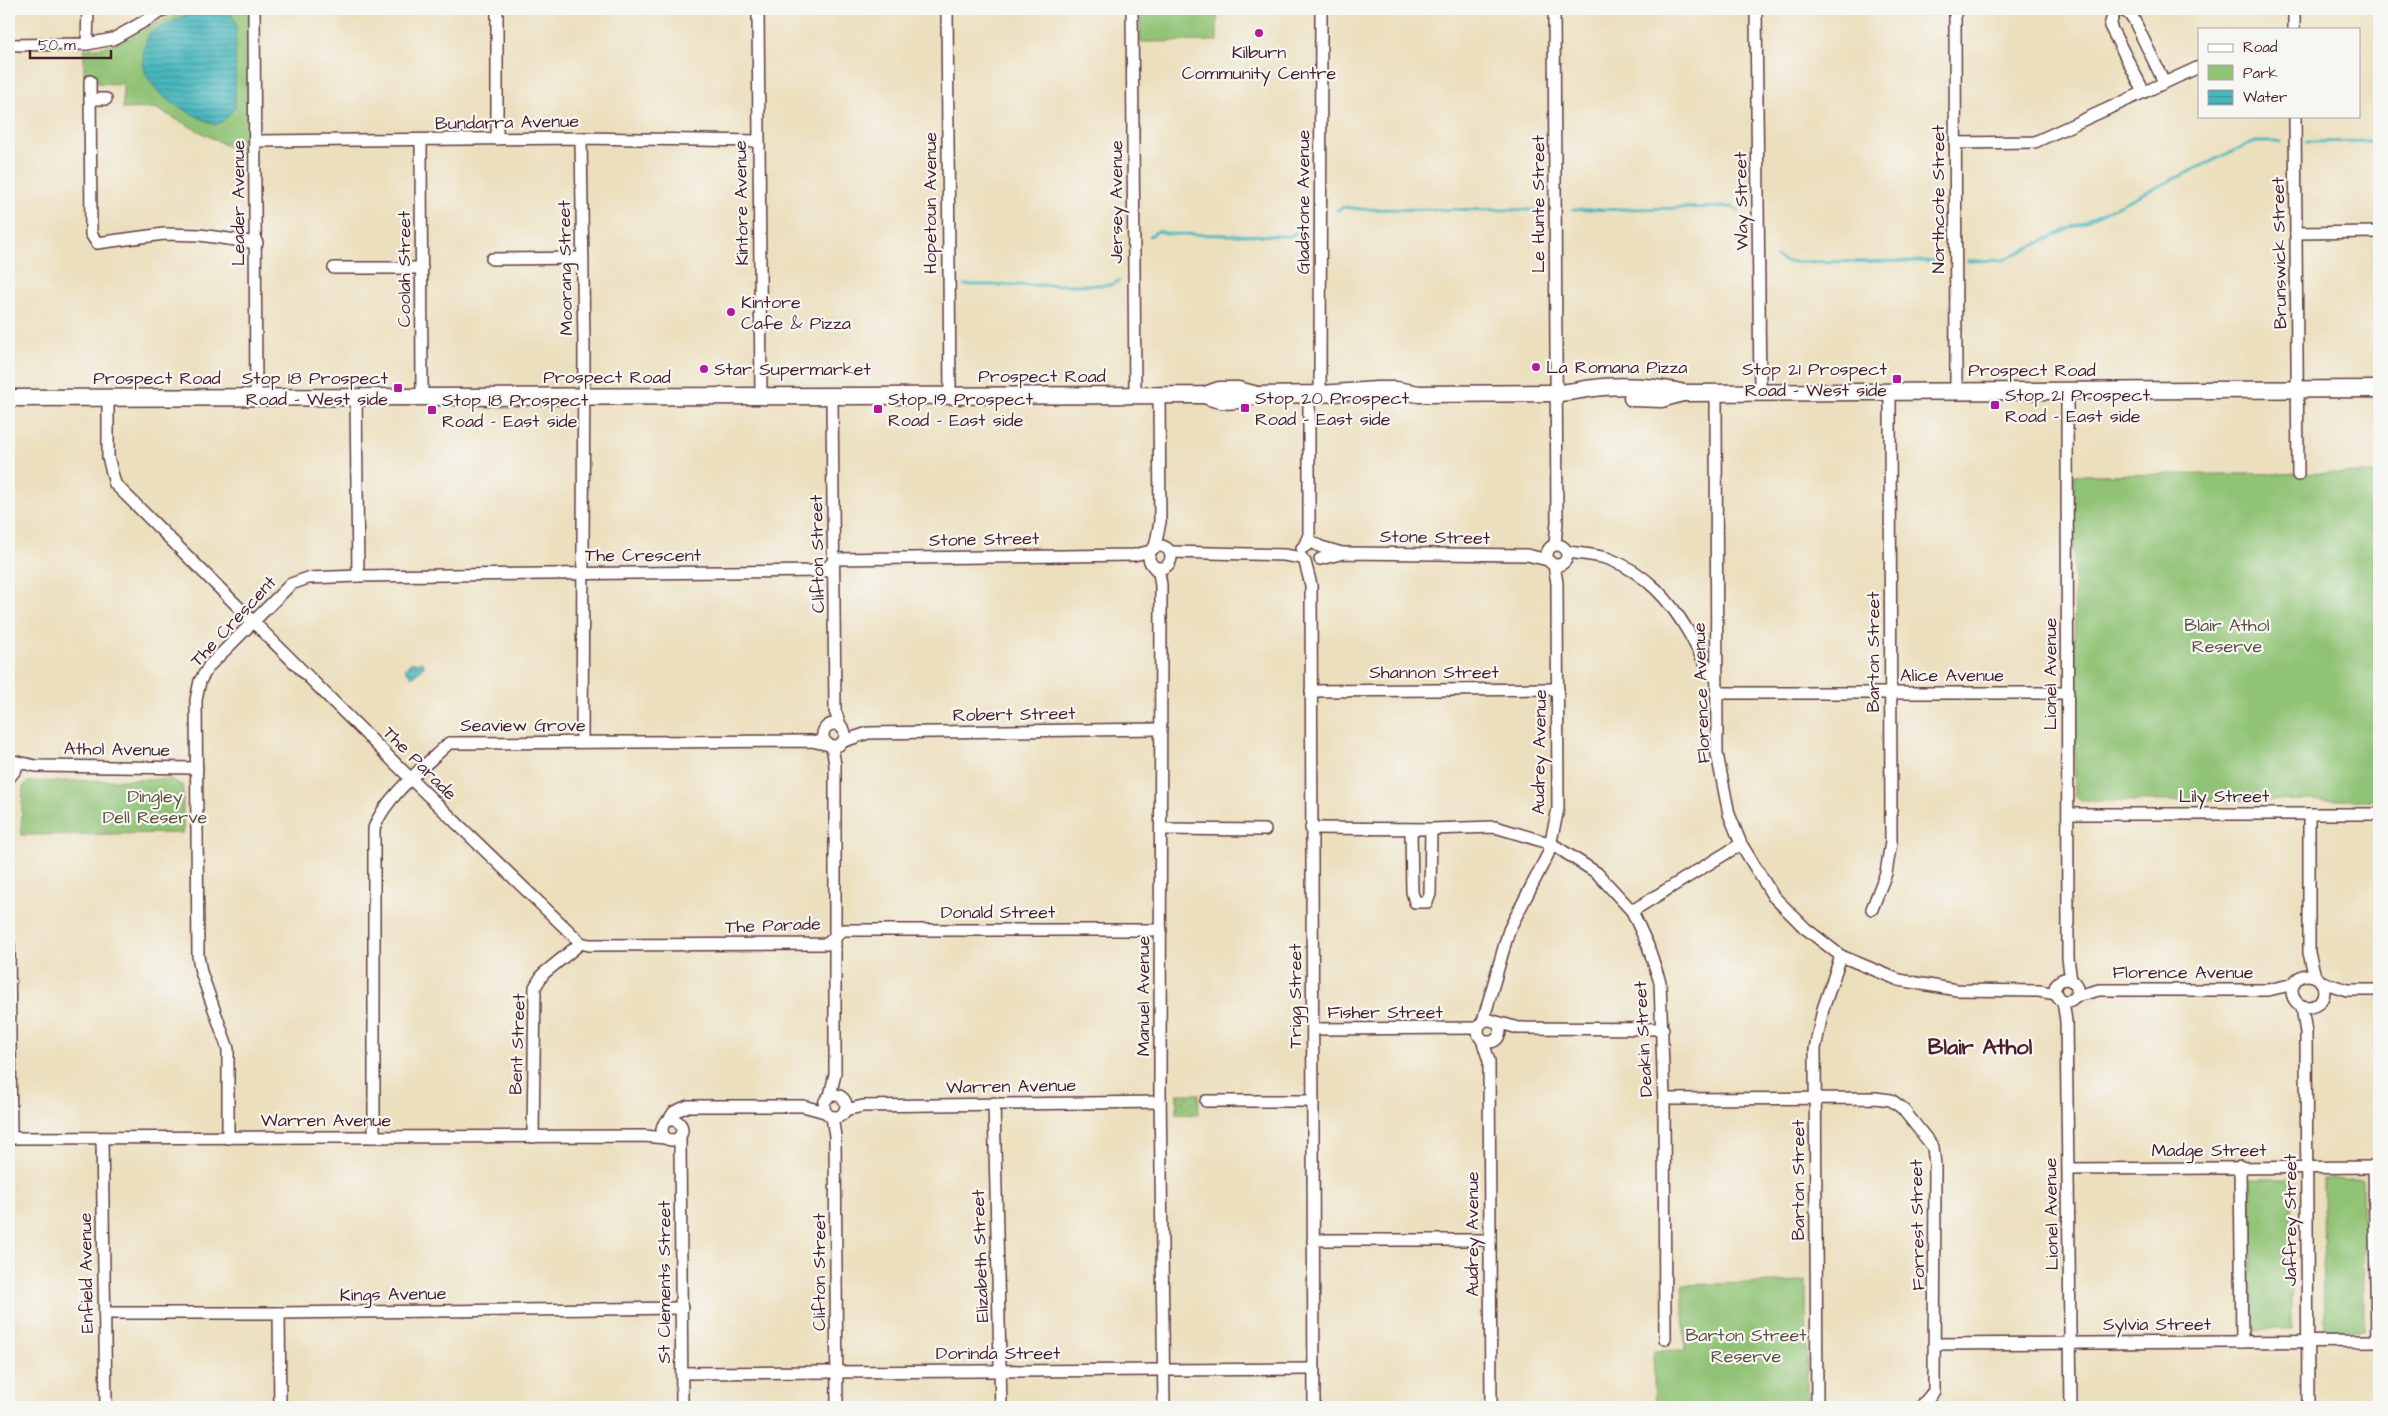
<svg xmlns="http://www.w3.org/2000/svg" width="2388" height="1416" font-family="'Architects Daughter',sans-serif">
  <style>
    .park { fill: #90c374; stroke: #6d7150 }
    .garden { fill: url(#garden-dots); stroke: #6d7150 }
    .water { fill: url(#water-rules); stroke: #486b74 }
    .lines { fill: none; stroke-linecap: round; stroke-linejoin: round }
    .stream { stroke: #47b7bd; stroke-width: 3 }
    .street-casing { stroke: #623c41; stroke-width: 14 }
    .secondary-casing { stroke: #623c41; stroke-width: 19 }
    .street { stroke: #fff; stroke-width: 11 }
    .secondary { stroke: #fff; stroke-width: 16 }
    .poi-dot { fill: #b5179e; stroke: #f6f6f2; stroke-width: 2 }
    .labels { text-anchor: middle; stroke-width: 4.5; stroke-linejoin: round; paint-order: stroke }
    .poi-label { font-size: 18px; fill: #4a1f2b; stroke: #f6f6f2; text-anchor: start }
    .street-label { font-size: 18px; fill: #4a1f2b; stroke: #f6f6f2 }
    .park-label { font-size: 18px; fill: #5f5041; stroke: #f6f6f2 }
    .district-label { font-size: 22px; font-weight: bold; fill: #4a1f2b; stroke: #f6f6f2 }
  </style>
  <defs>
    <pattern id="garden-dots" width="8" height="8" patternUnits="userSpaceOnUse" patternTransform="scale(1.25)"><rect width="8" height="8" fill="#90c374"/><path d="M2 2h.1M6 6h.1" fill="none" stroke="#789e5f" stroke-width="1.8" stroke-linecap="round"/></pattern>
    <pattern id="water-rules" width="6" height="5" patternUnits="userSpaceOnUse" patternTransform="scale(1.25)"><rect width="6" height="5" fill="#47b7bd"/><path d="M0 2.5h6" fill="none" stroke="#3d949a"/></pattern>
  </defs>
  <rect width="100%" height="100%" fill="#f6f6f2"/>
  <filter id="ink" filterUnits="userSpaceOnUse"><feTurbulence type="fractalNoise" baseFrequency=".02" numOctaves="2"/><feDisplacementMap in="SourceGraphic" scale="10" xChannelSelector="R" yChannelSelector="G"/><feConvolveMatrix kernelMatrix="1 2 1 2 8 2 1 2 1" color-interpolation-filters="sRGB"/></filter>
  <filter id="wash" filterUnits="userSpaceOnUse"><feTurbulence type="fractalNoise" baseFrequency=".0096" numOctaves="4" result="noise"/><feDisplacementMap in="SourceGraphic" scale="20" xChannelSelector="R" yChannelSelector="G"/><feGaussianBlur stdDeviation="1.12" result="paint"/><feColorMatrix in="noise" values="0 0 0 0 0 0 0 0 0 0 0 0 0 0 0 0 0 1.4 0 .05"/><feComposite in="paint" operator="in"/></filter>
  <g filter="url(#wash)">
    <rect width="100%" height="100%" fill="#ecdfbd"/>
    <g class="park">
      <path d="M192,9H249L250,158L155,108L123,109V84L97,83V75H84V49C113,48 128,39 152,25C165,19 179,14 192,9Z"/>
      <path d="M1140,9H1217V41L1140,42Z"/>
      <path d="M2379,473V800L2081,801L2075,795L2074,475Z"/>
      <path d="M171,779L183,786V833L21,835L23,787L27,782Z"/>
      <path d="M2250,1179H2291L2292,1329H2251Z"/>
      <path d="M2323,1179H2363L2364,1330H2324Z"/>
      <path d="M1806,1281L1807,1407H1655L1653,1351L1685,1350L1682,1285Z"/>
    </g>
    <path class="garden" d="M1177,1094H1199L1198,1115L1176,1114Z"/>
    <g class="water">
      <path d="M208,9H227L236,22L235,108L223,121L215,125C177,107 124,84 150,33L182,17Z"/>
      <path d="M422,662L425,666L414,676H411L405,669L410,663Z"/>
    </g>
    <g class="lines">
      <g class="stream">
        <path d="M2307,142L2379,141"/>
        <path d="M1337,210L1345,207L1360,209L1542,210"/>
        <path d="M1573,210L1732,207L1739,211"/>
        <path d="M1150,236L1158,231L1170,234L1290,236L1299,231"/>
        <path d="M1776,257L1786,262L1940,261"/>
        <path d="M1968,261L2003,260L2252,142H2280"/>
        <path d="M965,285H1110L1119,281"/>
      </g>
    </g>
  </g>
  <g filter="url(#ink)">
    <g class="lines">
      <g class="street-casing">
        <g id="street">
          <path d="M254,9L256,397"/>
          <path d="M497,9V139"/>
          <path d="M758,9L761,396"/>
          <path d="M947,9L950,396"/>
          <path d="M1132,9L1135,395"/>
          <path d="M1554,9L1557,522L1555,544"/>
          <path d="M1756,9L1760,392"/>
          <path d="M1955,9L1956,390"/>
          <path d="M2294,29V9"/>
          <path d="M87,44L88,9"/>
          <path d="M9,45L87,44L113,39L166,9"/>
          <path d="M90,81L91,234L97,243L164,234L200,235L257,243"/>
          <path d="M2144,92L2110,26L2114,12L2124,10L2133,18L2164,82"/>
          <path d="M90,99H106"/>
          <path d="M2295,116L2298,475"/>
          <path d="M581,138L584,347L582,742"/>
          <path d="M421,140L422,397"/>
          <path d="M256,141L581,138L758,141"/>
          <path d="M1955,143L2035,142L2199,67"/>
          <path d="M2296,233L2379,232"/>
          <path d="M492,259L583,258"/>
          <path d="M334,268H422"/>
          <path d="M2067,391L2068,958L2071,981"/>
          <path d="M1716,392L1717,754L1729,814L1741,844L1773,896L1805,928L1841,956L1899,980L1957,990L2039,991L2056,994"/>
          <path d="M1320,394L1321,9"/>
          <path d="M356,397L358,576"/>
          <path d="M832,397L835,711L841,727"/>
          <path d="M108,398V457L115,484L411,779L581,943L589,945L827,944L843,930H1161"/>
          <path d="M1305,544L1309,535V395"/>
          <circle cx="1557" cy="555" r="10"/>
          <circle cx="1160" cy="557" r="11"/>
          <path d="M1155,547L1160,522L1159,395"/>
          <path d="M1302,548L1312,542L1321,547L1342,553"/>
          <path d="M1171,552L1284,555L1302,558"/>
          <path d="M1568,552C1581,554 1597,555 1609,559C1646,573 1670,600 1689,633C1698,649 1704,665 1716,679"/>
          <path d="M1320,559L1344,553L1527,555L1548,560"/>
          <path d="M1305,562L1311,585L1314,1407"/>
          <path d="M1153,566L1159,573L1161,585L1160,1091L1164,1407"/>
          <path d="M1311,691L1558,689"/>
          <path d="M1716,693H2068"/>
          <circle cx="834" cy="735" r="11"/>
          <path d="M844,741L868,733L1161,729"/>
          <path d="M9,758L13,761L16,769L9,778"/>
          <path d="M13,761L36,766L197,768"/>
          <path d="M2068,814H2379"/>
          <path d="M2309,814V953L2315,976"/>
          <path d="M1311,828L1431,829L1495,827L1552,844L1597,873L1632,911L1648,946L1660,982L1664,1099L1665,1339"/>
          <path d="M1161,829L1265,830"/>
          <path d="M1411,829L1412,892L1415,902H1427L1430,894L1431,829"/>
          <path d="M1872,909L1886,873L1891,842L1890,391"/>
          <path d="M1632,911L1741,844"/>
          <path d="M9,945L11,1138"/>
          <circle cx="2308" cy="991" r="16"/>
          <circle cx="2066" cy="990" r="11"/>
          <path d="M2322,982L2347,990H2379"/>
          <path d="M2076,996L2099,990H2268L2294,984"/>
          <path d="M2063,1001L2066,1021L2071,1407"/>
          <path d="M2302,1007L2306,1033L2308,1407"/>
          <circle cx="1489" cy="1031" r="11"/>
          <path d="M1483,1021L1509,930L1548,854L1558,809L1557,583L1554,565"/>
          <path d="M1497,1022L1518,1028L1663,1029"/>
          <path d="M1313,1029L1478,1028"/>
          <path d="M1482,1039L1489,1061L1491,1407"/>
          <circle cx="835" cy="1106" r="11"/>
          <path d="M830,1096L835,1074V765L832,746"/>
          <path d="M1664,1099L1875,1098L1891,1100L1902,1108L1933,1147L1935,1165L1934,1391L1921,1407"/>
          <path d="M1206,1101H1313"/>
          <path d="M994,1103L1001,1407"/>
          <path d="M845,1110L863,1106L1160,1102"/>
          <path d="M832,1117L835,1136L837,1407"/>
          <circle cx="672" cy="1130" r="10"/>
          <path d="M669,1120L674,1112L688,1106H803L825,1112"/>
          <path d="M374,1137V828C385,797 425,766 449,743L812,741L829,745"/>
          <path d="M533,1137L535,987L543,974L581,943"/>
          <path d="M680,1137L682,1407"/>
          <path d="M9,1138L644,1136L665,1138"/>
          <path d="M102,1138L106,1407"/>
          <path d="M228,1138V1049L201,972L198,956L196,700L200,681L209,666L291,584L308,578L358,576L825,571L835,559L1134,555L1151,551"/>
          <path d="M2240,1166L2242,1342"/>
          <path d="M2374,1167L2377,1341"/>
          <path d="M2069,1169L2379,1167"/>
          <path d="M1313,1240H1490"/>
          <path d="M105,1313H279L682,1308"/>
          <path d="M279,1313L280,1407"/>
          <path d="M1936,1344L2379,1341"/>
          <path d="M682,1373L1314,1369"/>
          <path d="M1817,1407L1815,1049L1823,1009L1841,956"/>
        </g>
      </g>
      <g class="secondary-casing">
        <g id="secondary">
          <path d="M1205,395C1224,404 1238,401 1257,395"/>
          <path d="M9,398L1205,395L1219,390H1238L1257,395L1320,394L1377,390H1396L1419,394L1557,393C1570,393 1582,389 1595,388C1619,384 1661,387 1684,393L2379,389"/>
          <path d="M1632,398L1661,399L1682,393"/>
        </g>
      </g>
      <use href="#street" class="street"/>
      <use href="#secondary" class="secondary"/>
    </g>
  </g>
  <g class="poi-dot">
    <circle cx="1259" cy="33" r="5"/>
    <circle cx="731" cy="312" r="5"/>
    <circle cx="1536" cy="367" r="5"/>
    <circle cx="704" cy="369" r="5"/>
    <rect x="1892" y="374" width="10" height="10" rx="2.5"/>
    <rect x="393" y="383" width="10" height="10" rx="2.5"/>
    <rect x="1990" y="400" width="10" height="10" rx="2.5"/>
    <rect x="1240" y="403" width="10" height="10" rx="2.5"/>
    <rect x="873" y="404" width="10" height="10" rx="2.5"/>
    <rect x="427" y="405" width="10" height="10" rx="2.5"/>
  </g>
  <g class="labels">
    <g class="poi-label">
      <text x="1259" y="58" text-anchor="middle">Kilburn<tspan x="1259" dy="21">Community Centre</tspan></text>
      <text x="741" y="308">Kintore<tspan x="741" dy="21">Cafe &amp; Pizza</tspan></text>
      <text x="1546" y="373">La Romana Pizza</text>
      <text x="714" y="375">Star Supermarket</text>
      <text x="1887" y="375" text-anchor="end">Stop 21 Prospect<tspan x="1887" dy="21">Road - West side</tspan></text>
      <text x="388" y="384" text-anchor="end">Stop 18 Prospect<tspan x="388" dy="21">Road - West side</tspan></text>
      <text x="2005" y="401">Stop 21 Prospect<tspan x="2005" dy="21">Road - East side</tspan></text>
      <text x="1255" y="404">Stop 20 Prospect<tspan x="1255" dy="21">Road - East side</tspan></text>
      <text x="888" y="405">Stop 19 Prospect<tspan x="888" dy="21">Road - East side</tspan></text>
      <text x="442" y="406">Stop 18 Prospect<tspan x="442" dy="21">Road - East side</tspan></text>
    </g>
    <g class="street-label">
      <text transform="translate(507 122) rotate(-1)" y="6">Bundarra Avenue</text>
      <text transform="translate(1938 199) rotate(-90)" y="6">Northcote Street</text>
      <text transform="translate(1741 201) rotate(-91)" y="6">Way Street</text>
      <text transform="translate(1116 202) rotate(-90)" y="6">Jersey Avenue</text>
      <text transform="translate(1303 202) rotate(-90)" y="6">Gladstone Avenue</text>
      <text transform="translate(238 203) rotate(-90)" y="6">Leader Avenue</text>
      <text transform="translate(741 203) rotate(-91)" y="6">Kintore Avenue</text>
      <text transform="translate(930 203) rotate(-90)" y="6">Hopetoun Avenue</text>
      <text transform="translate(1538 204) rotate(-90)" y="6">Le Hunte Street</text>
      <text transform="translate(2279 253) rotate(-91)" y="6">Brunswick Street</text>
      <text transform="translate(565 268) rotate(-91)" y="6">Moorang Street</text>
      <text transform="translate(404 269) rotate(-90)" y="6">Coolah Street</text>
      <text x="2032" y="376">Prospect Road</text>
      <text x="1042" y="382">Prospect Road</text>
      <text x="607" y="383">Prospect Road</text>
      <text x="157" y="384">Prospect Road</text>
      <text transform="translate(1435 537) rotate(1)" y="6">Stone Street</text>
      <text transform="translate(984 539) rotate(-1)" y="6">Stone Street</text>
      <text transform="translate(817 554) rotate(-91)" y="6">Clifton Street</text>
      <text x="643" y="561">The Crescent</text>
      <text transform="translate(233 621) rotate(-47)" y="6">The Crescent</text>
      <text transform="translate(1873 652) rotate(-90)" y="6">Barton Street</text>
      <text x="1434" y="678">Shannon Street</text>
      <text transform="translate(2050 674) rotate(-90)" y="6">Lionel Avenue</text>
      <text x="1952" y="681">Alice Avenue</text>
      <text transform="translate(1701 693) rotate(-92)" y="6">Florence Avenue</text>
      <text transform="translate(1014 714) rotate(-1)" y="6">Robert Street</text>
      <text x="523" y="731">Seaview Grove</text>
      <text transform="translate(117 749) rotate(1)" y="6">Athol Avenue</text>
      <text transform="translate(1539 752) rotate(-89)" y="6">Audrey Avenue</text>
      <text transform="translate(420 763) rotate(45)" y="6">The Parade</text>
      <text x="2224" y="802">Lily Street</text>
      <text x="998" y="918">Donald Street</text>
      <text transform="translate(773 925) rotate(-2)" y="6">The Parade</text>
      <text x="2183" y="978">Florence Avenue</text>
      <text transform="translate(1143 996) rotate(-90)" y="6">Manuel Avenue</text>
      <text transform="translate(1295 996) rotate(-90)" y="6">Trigg Street</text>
      <text x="1385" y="1018">Fisher Street</text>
      <text transform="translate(1643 1039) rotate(-93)" y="6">Deakin Street</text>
      <text transform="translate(517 1044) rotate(-88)" y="6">Bent Street</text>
      <text transform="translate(1011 1086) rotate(-1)" y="6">Warren Avenue</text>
      <text x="326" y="1126">Warren Avenue</text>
      <text x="2209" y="1156">Madge Street</text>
      <text transform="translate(1798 1180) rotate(-90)" y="6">Barton Street</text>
      <text transform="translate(2051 1214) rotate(-91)" y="6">Lionel Avenue</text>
      <text transform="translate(2290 1220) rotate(-90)" y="6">Jaffrey Street</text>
      <text transform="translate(1917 1225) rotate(-91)" y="6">Forrest Street</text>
      <text transform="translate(1472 1234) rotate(-90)" y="6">Audrey Avenue</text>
      <text transform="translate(980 1256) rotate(-92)" y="6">Elizabeth Street</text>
      <text transform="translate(819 1272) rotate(-90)" y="6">Clifton Street</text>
      <text transform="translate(86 1273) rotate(-91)" y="6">Enfield Avenue</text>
      <text transform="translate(664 1282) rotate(-90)" y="6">St Clements Street</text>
      <text transform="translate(393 1294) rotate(-1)" y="6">Kings Avenue</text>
      <text x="2157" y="1330">Sylvia Street</text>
      <text x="998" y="1359">Dorinda Street</text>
    </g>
    <g class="park-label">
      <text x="2227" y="631">Blair Athol<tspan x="2227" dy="21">Reserve</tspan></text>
      <text x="155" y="802">Dingley<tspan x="155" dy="21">Dell Reserve</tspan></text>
      <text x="1746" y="1341">Barton Street<tspan x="1746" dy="21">Reserve</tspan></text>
    </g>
    <g class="district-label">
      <text x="1980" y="1054">Blair Athol</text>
    </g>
  </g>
  <rect width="2388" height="1416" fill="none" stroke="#f6f6f2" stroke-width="30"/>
  <rect x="2198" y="28" width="162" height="90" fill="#f6f6f2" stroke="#b1a0a2"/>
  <rect x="2208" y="44" width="25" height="8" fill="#ffffff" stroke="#b1a0a2"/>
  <text x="2243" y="52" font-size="15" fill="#4a1f2b">Road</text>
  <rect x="2208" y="65" width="25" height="15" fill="#90c374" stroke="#b1a0a2"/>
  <text x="2243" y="78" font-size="15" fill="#4a1f2b">Park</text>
  <rect x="2208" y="90" width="25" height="15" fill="url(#water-rules)" stroke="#b1a0a2"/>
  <text x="2243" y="102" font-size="15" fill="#4a1f2b">Water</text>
  <path d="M30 50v8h81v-8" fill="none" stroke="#4a1f2b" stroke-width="2.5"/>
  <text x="38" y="50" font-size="15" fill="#4a1f2b" stroke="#f6f6f2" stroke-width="4" paint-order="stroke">50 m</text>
</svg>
